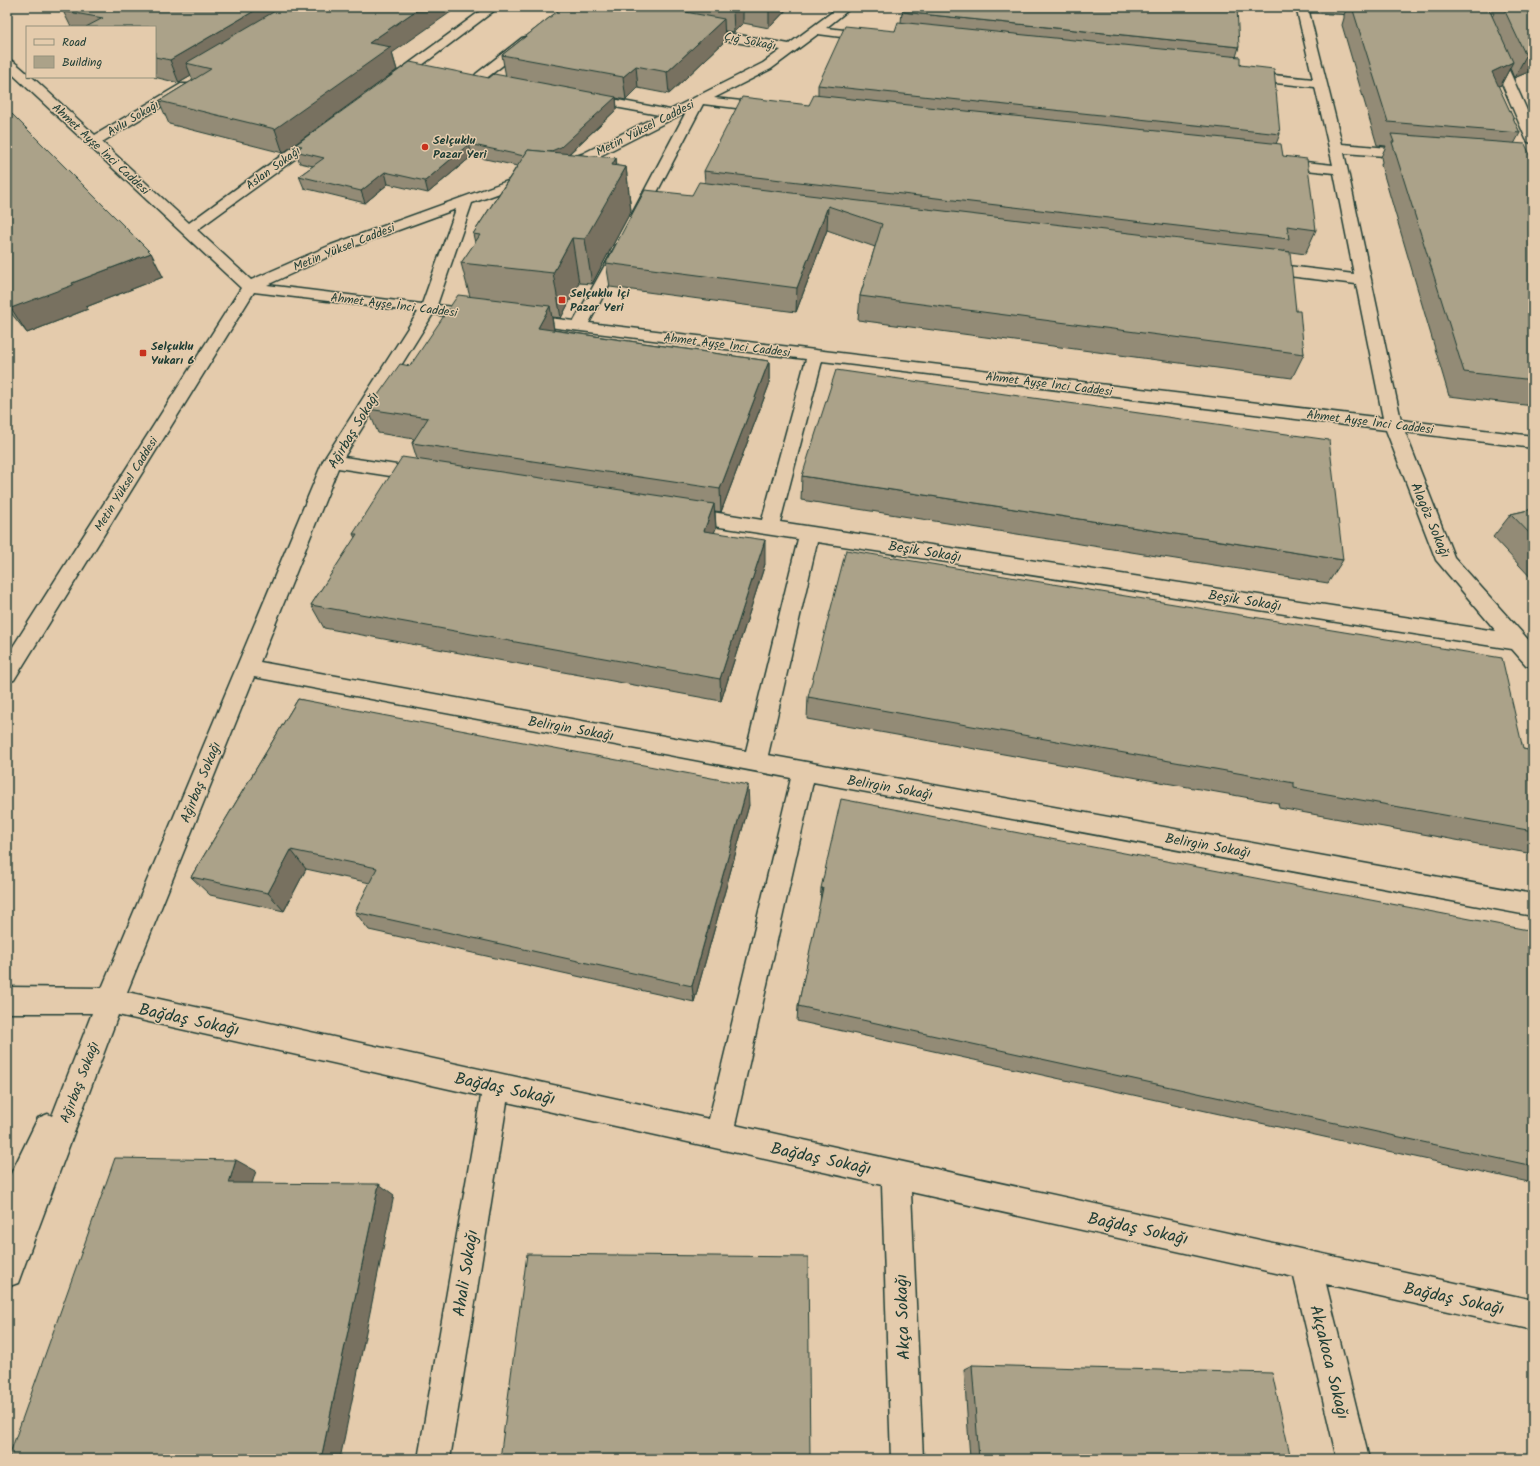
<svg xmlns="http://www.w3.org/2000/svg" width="1540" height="1466" font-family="Kalam,sans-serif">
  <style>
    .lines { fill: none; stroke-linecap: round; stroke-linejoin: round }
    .minor-casing { stroke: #1f3d34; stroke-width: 3 }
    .minor { fill: #e4cbac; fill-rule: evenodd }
    .wall { fill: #938b76; stroke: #1f3d34; fill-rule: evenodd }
    .shaded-wall { fill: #787160; stroke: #1f3d34 }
    .building { fill: #aba289; stroke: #1f3d34 }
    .poi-dot { fill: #c8321e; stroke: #e4cbac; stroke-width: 1.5 }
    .labels { text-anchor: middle; stroke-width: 3; stroke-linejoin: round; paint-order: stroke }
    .far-street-label { font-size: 12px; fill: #1f3d34; stroke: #e4cbac }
    .far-poi-label { font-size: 12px; font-weight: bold; fill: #1f3d34; stroke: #e4cbac; text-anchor: start }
    .street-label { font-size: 14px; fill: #1f3d34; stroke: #e4cbac }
    .near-street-label { font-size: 17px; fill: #1f3d34; stroke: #e4cbac }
  </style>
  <rect width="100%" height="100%" fill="#e4cbac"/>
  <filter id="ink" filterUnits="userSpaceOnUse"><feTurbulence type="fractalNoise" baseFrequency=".025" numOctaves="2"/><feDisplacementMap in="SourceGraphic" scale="8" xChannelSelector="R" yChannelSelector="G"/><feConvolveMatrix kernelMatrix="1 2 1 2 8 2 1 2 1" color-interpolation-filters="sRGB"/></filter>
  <g filter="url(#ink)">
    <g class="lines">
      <g class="minor-casing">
        <g id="minor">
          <path d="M486,7H499L397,84H389L387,81L389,78Z"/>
          <path d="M839,7H852L826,28L872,33L876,35L878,37L876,39L872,41L818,34L771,69L714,98L769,104L774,105L775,108L774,111L769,112L703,104L643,219L638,220L633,219L631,216L686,112L592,160L472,203L437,305L477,310L483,312L485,315L483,318L477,320L433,314L344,457L423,469L429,471L432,475L429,479L423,481L338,468L260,662L746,751L798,539L687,522L680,520L678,515L680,510L687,508L762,520L806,359L517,323L515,320L517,317L523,315L574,321L615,247L617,244L622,243L627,244L629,247L589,323L1383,418L1356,284L1263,273L1258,271L1255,268L1258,265L1263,263L1354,274L1334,173L1278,167L1273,166L1271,163L1273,160L1278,159L1333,165L1315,87L1244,80L1240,79L1238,76L1240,73L1244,72L1313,79L1297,11L1277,9L1275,7H1346L1380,10L1382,12L1380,14L1376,15L1309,12L1342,144L1412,150L1417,151L1419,154L1417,157L1412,158L1344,153L1401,420L1533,436V448L1405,432L1454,557L1533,645V667L1526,665L1512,649L817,542L768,755L1533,894V916L813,782L735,1125L1533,1300V1330L1326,1284L1369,1459H1337L1294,1277L911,1192L923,1459H891L882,1185L507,1102L450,1459H418L481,1096L118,1015L22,1272L18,1283L7,1287V1233L10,1226L7,1228V1182L38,1118L48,1114L52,1116L92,1013H7V987L102,988L323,461L418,312L254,292L14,680L7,682V656L241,288L7,69V59C15,61 21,68 27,73V77H32L95,135L181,84H189L191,87L189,90L102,142L189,223L315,131H325L327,134L325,137L197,230L251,280L331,245L582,154L659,115L582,101L580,98L582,95L586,94L670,110L763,63L781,50L695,35L691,33L689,31L691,29L695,27L789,44ZM456,209L422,304L267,285L341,251ZM822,361L1386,430L1436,560L1496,631L780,522ZM254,677L791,778L709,1119L127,992Z"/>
          <path d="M1469,7H1481L1533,124V143L1528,142L1526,139Z"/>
          <path d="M526,37L530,38L532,41L530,44L484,80H476L474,77L476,74L522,38Z"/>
        </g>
      </g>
      <use href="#minor" class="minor"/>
    </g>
    <g class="wall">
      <path d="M563,7H789L769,28L743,23L734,32L725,31V41L669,94L638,88L626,100L616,98L617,109L569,154L616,158L617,166L626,167L631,211L592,284L579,283L561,318L552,317L554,330L769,361V385L721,512L715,511L716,528L714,532L765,564L721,701L324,628L311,605L355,538L353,534L417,459L412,443L414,439L378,433L368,409L410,366L470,297L461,263L475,243L473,234L517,166L472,156L428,193L388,184L365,203L304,188L299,176L313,166L300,163L295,151L297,150L295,145L489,78L506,77L502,55Z"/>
      <path d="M1347,7H1533V75L1531,71L1514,78L1510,68L1501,85L1498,86L1520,133L1514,144L1533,161V406L1449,396L1381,165L1382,162L1381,157L1386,146L1377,145L1342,25L1344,18V15ZM1491,13H1494L1492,17Z"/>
      <path d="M63,11L392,53L397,70L283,153L169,124L159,101L193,80L191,76L179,83L154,77H155V27H71Z"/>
      <path d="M902,12L1239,47L1236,57L1280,134L1276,144L1283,156L1316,230L1305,254L1284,251L1296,311L1304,354L1292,378L858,320L860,296L875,247L827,230L796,312L610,287L606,263L692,195L705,182L704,171L809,105L818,95V85L895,31L901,22Z"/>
      <path d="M7,109L151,253L163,277L86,307L88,309L27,333L7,308Z"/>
      <path d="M802,476L1343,560L1328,583L801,500Z"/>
      <path d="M1533,509V580L1493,537L1511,514Z"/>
      <path d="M808,697L1523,749L1533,751V854L1279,808L1278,803L807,719Z"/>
      <path d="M298,699L749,805L694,1002L369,930L355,912L370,883L306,869L284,911L210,895L191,877Z"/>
      <path d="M821,888L1533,931V1183L797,1021L798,1006L820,906Z"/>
      <path d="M972,1365L1291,1459H970L964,1369Z"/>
    </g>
    <g class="shaded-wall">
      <path d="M261,7H306L186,63L191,76L179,83L170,60Z"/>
      <path d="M421,7H458L392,53L397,70L283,153L275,129L369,43Z"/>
      <path d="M737,7H743V23L734,32L733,10Z"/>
      <path d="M769,7H789L769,28Z"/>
      <path d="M724,19L725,41L669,94L667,72Z"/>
      <path d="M1533,53V66L1531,71L1514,78L1526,56Z"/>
      <path d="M1513,62L1501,85L1480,95L1492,72Z"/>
      <path d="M636,66L638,88L626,100L623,77Z"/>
      <path d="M616,97L617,109L563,159L532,158Z"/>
      <path d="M469,144L472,156L428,193L425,181Z"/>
      <path d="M616,158L618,181L626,167L631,211L592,284L585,239L612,165Z"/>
      <path d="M385,172L388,184L365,203L361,191Z"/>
      <path d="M828,206L827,230L796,312L797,288Z"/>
      <path d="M572,238L579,283L561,318L553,273Z"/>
      <path d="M151,253L163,277L86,307L88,309L27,333L11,308L72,283Z"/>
      <path d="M550,306L554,330L543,352L538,328Z"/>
      <path d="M769,361V385L721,512L720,489Z"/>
      <path d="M714,504L716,528L706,554L704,531Z"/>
      <path d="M765,540V564L721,701L720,679Z"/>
      <path d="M748,785L749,805L694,1002L692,986Z"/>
      <path d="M291,850L306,869L284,911L268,893Z"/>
      <path d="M236,1160L256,1171L249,1193L229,1183Z"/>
      <path d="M379,1184L394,1195L340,1459H321Z"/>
    </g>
    <g class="building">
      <path d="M65,7H261L170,60L155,57V27H86L103,18L63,11Z"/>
      <path d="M282,7H421L369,43L391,47L275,129L159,101L211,69L186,63Z"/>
      <path d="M563,7H658L724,19L667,72L636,66L623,77L502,55Z"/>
      <path d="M714,7H737L733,10Z"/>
      <path d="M904,7H1237L1239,47L902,12Z"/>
      <path d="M1352,7H1488L1513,62L1492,72L1520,133L1388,122Z"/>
      <path d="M1503,7H1533V53L1526,56Z"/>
      <path d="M898,22L1240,57V65L1274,69L1280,134L818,85L845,26L895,31Z"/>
      <path d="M410,62L489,78L494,74L616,97L561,147L549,152L528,150L524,156L469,144L425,181L385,172L361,191L299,176L324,158L295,151L302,146L295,145Z"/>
      <path d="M814,95L1281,144L1283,156L1307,159L1316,230L1287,226L1289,239L704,171L742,97L809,105Z"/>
      <path d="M7,109L151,253L72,283L73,285L11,308L7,304Z"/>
      <path d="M1391,134L1525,144L1533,161V380L1464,372L1392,142H1394Z"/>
      <path d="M528,150L616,158L612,165L626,167L585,239L572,238L553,273L461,263L480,235L473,234Z"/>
      <path d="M699,182L1290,252L1296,311H1300L1304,354L860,296L882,224L828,206L797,288L606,263L645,190L692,195Z"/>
      <path d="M458,295L550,306L538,328L769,361L720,489L412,443L428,418L368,409L400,364L410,366Z"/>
      <path d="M836,370L1329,440L1343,560L802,476Z"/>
      <path d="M402,457L714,504L704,531L765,540L720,679L311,605L357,534H353Z"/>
      <path d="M1533,509V537L1511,514Z"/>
      <path d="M846,550L1502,658L1523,749L1533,751V831L1294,788V783L808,697Z"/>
      <path d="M298,699L748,785L692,986L355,912L377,868L291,850L268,893L191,877Z"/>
      <path d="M841,799L1533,931V1166L798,1006L823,888H821Z"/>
      <path d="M115,1158L236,1160L229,1183L379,1184L321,1459H8Z"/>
      <path d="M527,1254L808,1257L810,1459H500Z"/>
      <path d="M972,1365L1272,1373L1291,1459H979Z"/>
    </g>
  </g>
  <g class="poi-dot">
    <circle cx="425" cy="147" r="4"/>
    <rect x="558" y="296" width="8" height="8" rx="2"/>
    <rect x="139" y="349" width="8" height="8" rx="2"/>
  </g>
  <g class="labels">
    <g class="far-street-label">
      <text transform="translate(750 41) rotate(11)" y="4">Çığ Sokağı</text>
      <text transform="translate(133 118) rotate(-31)" y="4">Avlu Sokağı</text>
      <text transform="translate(645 128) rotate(-27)" y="4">Metin Yüksel Caddesi</text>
      <text transform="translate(101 149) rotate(43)" y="4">Ahmet Ayşe İnci Caddesi</text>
      <text transform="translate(273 168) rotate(-36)" y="4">Aslan Sokağı</text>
      <text transform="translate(344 247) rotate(-22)" y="4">Metin Yüksel Caddesi</text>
      <text transform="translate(394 305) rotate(7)" y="4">Ahmet Ayşe İnci Caddesi</text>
      <text transform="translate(727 345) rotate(7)" y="4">Ahmet Ayşe İnci Caddesi</text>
      <text transform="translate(1049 384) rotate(7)" y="4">Ahmet Ayşe İnci Caddesi</text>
      <text transform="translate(1370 422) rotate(7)" y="4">Ahmet Ayşe İnci Caddesi</text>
      <text transform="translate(126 484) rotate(-58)" y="4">Metin Yüksel Caddesi</text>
    </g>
    <g class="far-poi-label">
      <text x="433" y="144">Selçuklu<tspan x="433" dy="14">Pazar Yeri</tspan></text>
      <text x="570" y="297">Selçuklu İçi<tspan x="570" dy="14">Pazar Yeri</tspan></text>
      <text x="151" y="350">Selçuklu<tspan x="151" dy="14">Yukarı 6</tspan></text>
    </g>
    <g class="street-label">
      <text transform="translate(353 430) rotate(-59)" y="5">Ağırbaş Sokağı</text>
      <text transform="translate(1431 520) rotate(67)" y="5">Alagöz Sokağı</text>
      <text transform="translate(925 551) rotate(9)" y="5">Beşik Sokağı</text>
      <text transform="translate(1245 600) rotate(9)" y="5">Beşik Sokağı</text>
      <text transform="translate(571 728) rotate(10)" y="5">Belirgin Sokağı</text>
      <text transform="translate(200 782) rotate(-68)" y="5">Ağırbaş Sokağı</text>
      <text transform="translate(890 787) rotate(10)" y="5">Belirgin Sokağı</text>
      <text transform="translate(1208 845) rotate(10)" y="5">Belirgin Sokağı</text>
      <text transform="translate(79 1082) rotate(-69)" y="5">Ağırbaş Sokağı</text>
    </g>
    <g class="near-street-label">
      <text transform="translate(189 1019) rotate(12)" y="6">Bağdaş Sokağı</text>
      <text transform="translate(505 1088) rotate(12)" y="6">Bağdaş Sokağı</text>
      <text transform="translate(821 1158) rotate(12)" y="6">Bağdaş Sokağı</text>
      <text transform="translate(1138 1228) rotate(12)" y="6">Bağdaş Sokağı</text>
      <text transform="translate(465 1273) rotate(-81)" y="6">Ahali Sokağı</text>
      <text transform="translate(1454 1298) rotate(12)" y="6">Bağdaş Sokağı</text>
      <text transform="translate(902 1317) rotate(-92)" y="6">Akça Sokağı</text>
      <text transform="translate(1330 1362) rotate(76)" y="6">Akçakoca Sokağı</text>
    </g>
  </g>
  <rect width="1540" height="1466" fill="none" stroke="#e4cbac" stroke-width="24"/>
  <rect x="12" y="12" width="1516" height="1442" fill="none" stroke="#1f3d34" stroke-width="1.5" filter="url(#ink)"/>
  <rect x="26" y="26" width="130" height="52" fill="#e4cbac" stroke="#95927c"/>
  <rect x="34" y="39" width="20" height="6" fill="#e4cbac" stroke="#95927c"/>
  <text x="62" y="46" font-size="12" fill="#1f3d34">Road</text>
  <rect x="34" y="56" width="20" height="12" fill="#aba289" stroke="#95927c"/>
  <text x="62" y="66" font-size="12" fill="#1f3d34">Building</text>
</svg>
